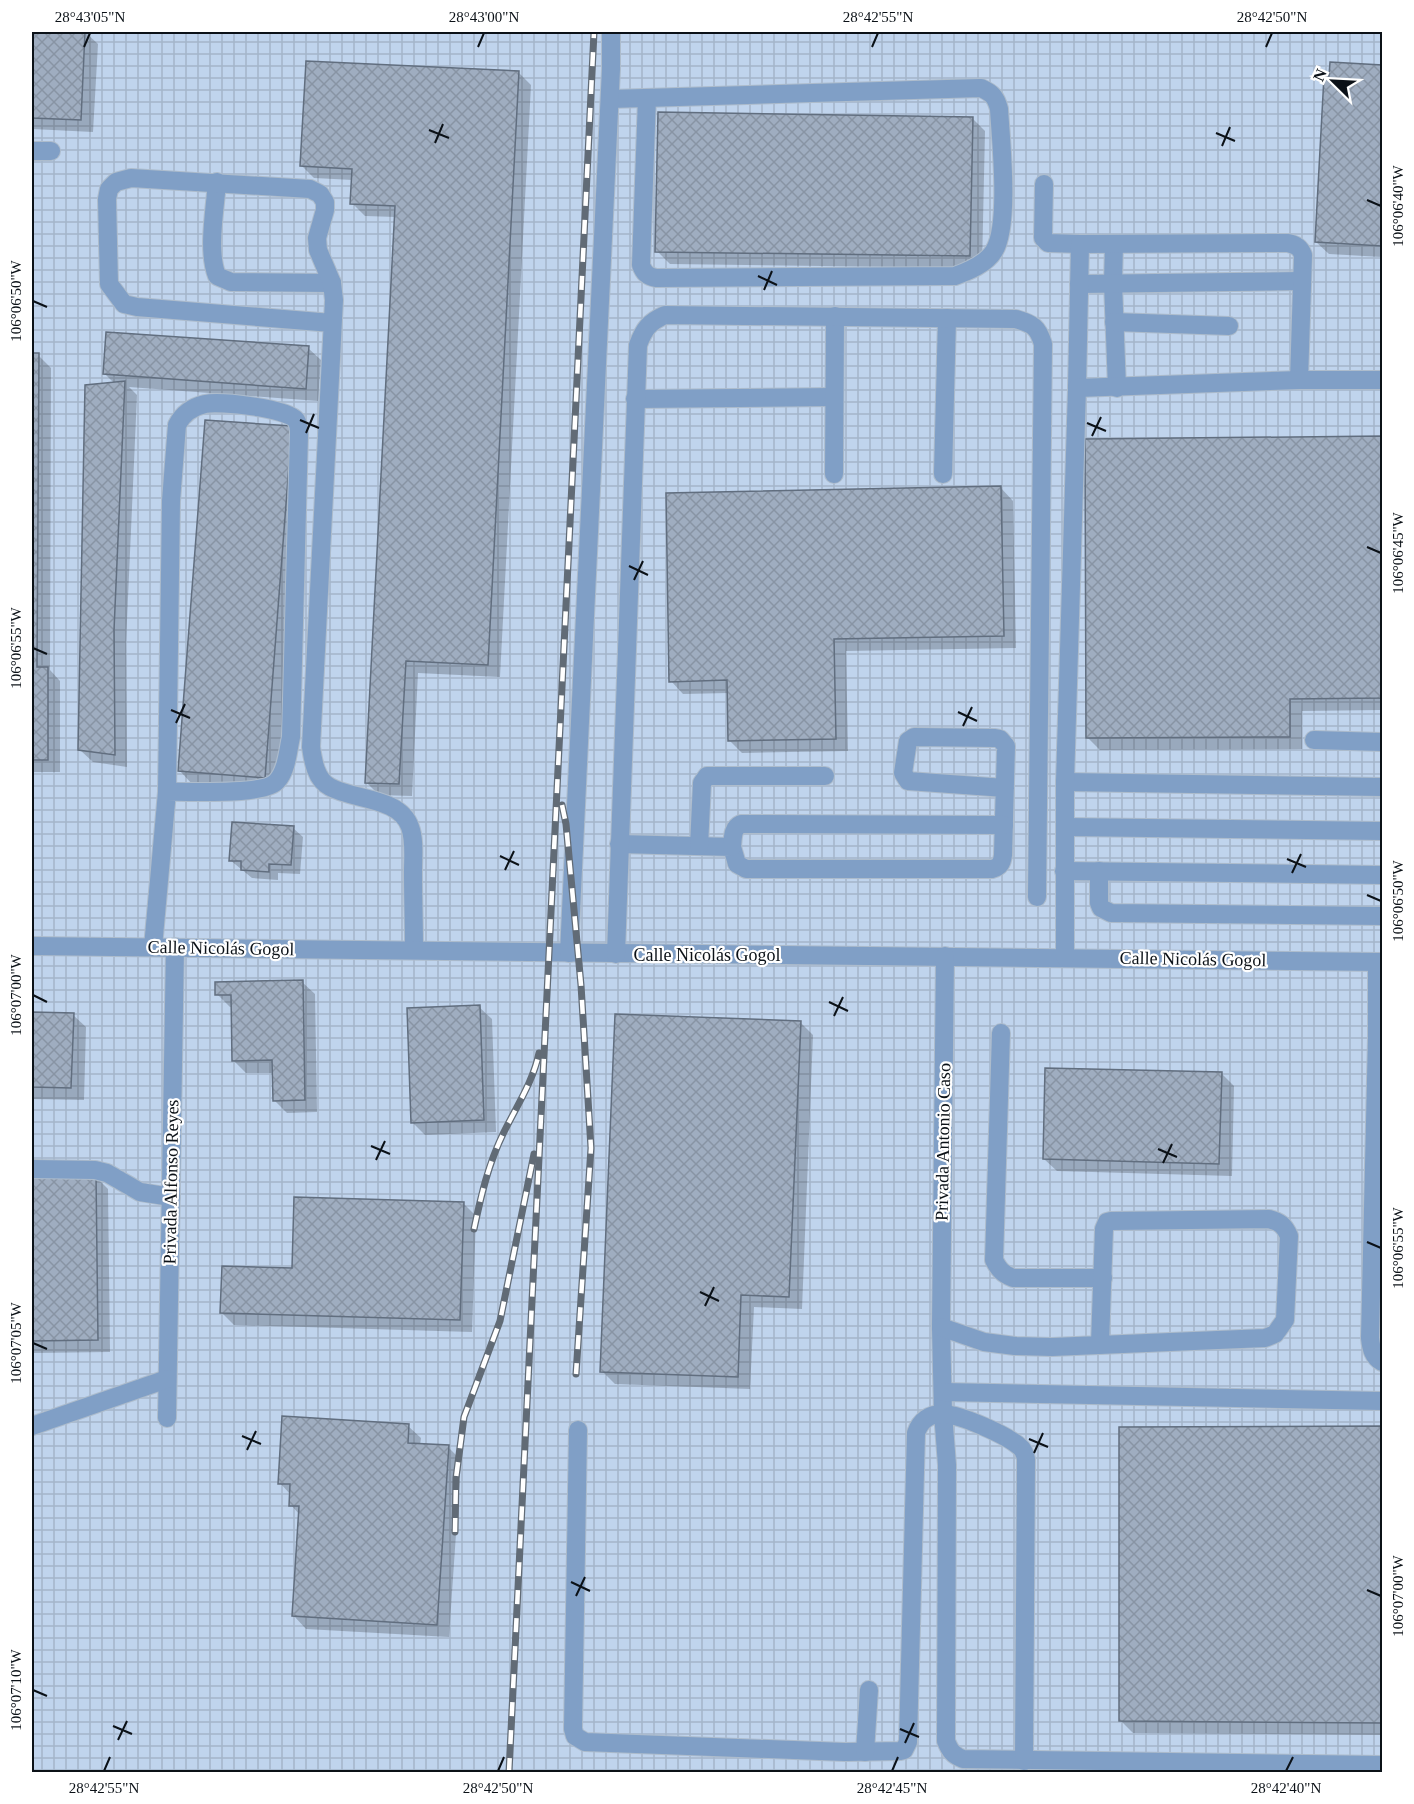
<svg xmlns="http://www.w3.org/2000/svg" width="1414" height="1804" font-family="Georgia,serif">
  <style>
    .industrial { fill: url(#industrial-grid) }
    .shadow { fill: #0003 }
    .building { fill: url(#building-cross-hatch); stroke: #616e7f; stroke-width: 1.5 }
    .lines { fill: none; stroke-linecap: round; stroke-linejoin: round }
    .minor-casing { stroke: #adbccc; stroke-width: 20 }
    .minor { stroke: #809fc6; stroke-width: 18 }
    .rail-casing { stroke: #616b76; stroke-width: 7 }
    .rail { stroke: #fff; stroke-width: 4.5; stroke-dasharray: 14; stroke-linecap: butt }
    .ticks { fill: none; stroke: #0b1117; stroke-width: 2 }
    .labels { text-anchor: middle; stroke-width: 4.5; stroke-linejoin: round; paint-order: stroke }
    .street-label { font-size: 18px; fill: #0b1117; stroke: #fff }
    .neatline { fill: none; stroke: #0b1117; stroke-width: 2 }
    .ticks-label { font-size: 15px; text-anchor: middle; fill: #0b1117 }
  </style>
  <defs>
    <pattern id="industrial-grid" width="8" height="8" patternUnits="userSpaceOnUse" patternTransform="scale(1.5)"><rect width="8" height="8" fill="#c0d4ed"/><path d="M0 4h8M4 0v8" fill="none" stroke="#a4b5ca"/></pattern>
    <pattern id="building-cross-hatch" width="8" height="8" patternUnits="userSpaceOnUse" patternTransform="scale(1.5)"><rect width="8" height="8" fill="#9fadc0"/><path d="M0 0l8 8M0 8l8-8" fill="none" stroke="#8894a4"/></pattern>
  </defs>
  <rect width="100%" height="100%" fill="#d1e1f4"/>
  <rect class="industrial" x="32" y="32" width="1350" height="1740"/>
  <g class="shadow">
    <path d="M32,32H85L98,44L93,132L32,129Z"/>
    <path d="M1332,64L1382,67V257L1329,254L1316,242Z"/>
    <path d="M518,72L531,85L500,677L418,673L412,796L379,795L366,782L396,217L365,216L352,203L353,180L314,178L302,166Z"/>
    <path d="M972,118L985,131L982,268L670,264L657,251Z"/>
    <path d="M308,348L321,360L318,401L129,387L137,395L126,643L127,767L93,762L80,750L115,384L105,374Z"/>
    <path d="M32,355H38L51,368L50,670L60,681V772H32Z"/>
    <path d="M206,422L304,441L277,790L192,784L180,771Z"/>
    <path d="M1382,438V710L1302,711V749L1100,750L1088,738L1086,440Z"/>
    <path d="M1001,488L1013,501L1016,648L846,651L848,751L742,753L729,740V693L683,694L671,681Z"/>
    <path d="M293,828L303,837L300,874L278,873V880L252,878L230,860Z"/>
    <path d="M302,982L315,994L317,1112L287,1113L274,1100V1073H246L233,1060V1007H230L217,994Z"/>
    <path d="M479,1007L492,1019L496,1132L425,1135L412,1122Z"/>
    <path d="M32,1014L73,1015L86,1027L84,1100L32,1099Z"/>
    <path d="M800,1022L813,1035L802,1309L754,1307L750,1389L615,1384L602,1371Z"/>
    <path d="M1221,1073L1234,1086L1232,1176L1057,1171L1044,1159Z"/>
    <path d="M95,1176L108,1189L110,1352L32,1353V1177Z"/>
    <path d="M463,1203L476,1216L472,1332L234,1325L222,1313L293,1270Z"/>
    <path d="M408,1426L421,1438L420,1445L448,1447L461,1460L449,1637L306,1629L294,1616L300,1515L291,1505V1495L280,1483Z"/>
    <path d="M1121,1428H1382V1735L1133,1733L1120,1720Z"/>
  </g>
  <g class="building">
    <path d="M32,32H85L81,120L32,118Z"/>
    <path d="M306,61L519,71L488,665L406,661L399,784L365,783L395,206L350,204L352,169L300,166Z"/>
    <path d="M1330,62L1382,65V246L1315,242L1324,76H1329Z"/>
    <path d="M658,112L973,117L970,256L655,252Z"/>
    <path d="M106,332L309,346L306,389L103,374Z"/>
    <path d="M32,353H39L37,667H48V760H32Z"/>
    <path d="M125,381L114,630L115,755L78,750L85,385Z"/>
    <path d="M205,420L292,426L265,778L178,771Z"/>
    <path d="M1382,436V698L1290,699V737L1086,738L1085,439Z"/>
    <path d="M1001,486L1004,636L834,639L836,739L728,741L727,680L669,682L666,493Z"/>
    <path d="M232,822L294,826L291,865L269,864V872L241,870V861H229Z"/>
    <path d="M303,980L305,1100L273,1101L272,1060L232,1061L231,995H215V982Z"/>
    <path d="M480,1005L484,1120L411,1123L407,1008Z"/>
    <path d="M32,1012L74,1013L71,1088L32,1087Z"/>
    <path d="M615,1014L801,1021L789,1297L741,1295L738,1377L600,1372Z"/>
    <path d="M1045,1068L1222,1072L1219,1164L1043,1159Z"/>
    <path d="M96,1175L98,1340L32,1341V1176Z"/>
    <path d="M294,1197L464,1202L460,1320L220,1313L222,1266L292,1268Z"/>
    <path d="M282,1416L409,1424L408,1443L449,1445L437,1625L292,1616L299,1506H289L290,1484H278Z"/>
    <path d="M1382,1426V1723L1119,1721V1427Z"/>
  </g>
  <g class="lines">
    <g class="minor-casing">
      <g id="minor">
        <path d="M610,99L981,88C992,93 996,97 999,109C1001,142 1010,225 994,251C986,264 969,271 955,276L656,278C647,276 644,273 641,265L647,98"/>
        <path d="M32,151H51"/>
        <path d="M217,182C215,210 207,251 217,276L231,282L332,283"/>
        <path d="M1044,184L1043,238L1048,243L1080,244"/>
        <path d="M1114,244L1113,283L1117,388"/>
        <path d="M1079,284L1302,281"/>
        <path d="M1114,322L1229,326"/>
        <path d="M332,323L137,307L124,304L109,284L107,199L109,189L116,182L131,178L310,189L320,194L325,202V210L317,238L318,250L332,283L334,300L311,747C313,761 316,780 330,787C353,800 400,797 410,827C415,840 413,858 413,872C413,898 414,924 414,950"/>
        <path d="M1077,388L1080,244L1288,243C1296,245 1300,247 1303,255L1299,380"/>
        <path d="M635,399L834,397"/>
        <path d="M834,474L835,316"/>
        <path d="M943,474L947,318"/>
        <path d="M1314,740L1382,742"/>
        <path d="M1065,782L1382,787"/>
        <path d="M1065,827L1382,831"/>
        <path d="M619,844L732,847L737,864L746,869H992C1000,867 1002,863 1003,855L1006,746L1000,739L995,738L914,737L908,741L903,773L908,781L1005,788"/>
        <path d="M699,846L702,783L707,776H825"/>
        <path d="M732,847C733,838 732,828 741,824L1004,825"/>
        <path d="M1064,871L1382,875"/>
        <path d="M1099,871V903L1101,908L1111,913L1382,916"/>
        <path d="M32,946L1382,962"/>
        <path d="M153,947L167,792L171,501L177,425C183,413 192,407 205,404C220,401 287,408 296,420C298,423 299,430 299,434L291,737C288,750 287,770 277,781C265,796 189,791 167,792"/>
        <path d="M569,953L611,69V32"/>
        <path d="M616,954L638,345C644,329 649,322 665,315L1016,319C1033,324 1038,327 1043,344L1037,897"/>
        <path d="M945,956L941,1327L943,1413L947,1465L946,1741C950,1751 953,1755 963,1759L1382,1765"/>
        <path d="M1065,957V782L1077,388L1299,380H1382"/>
        <path d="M1377,962V1037L1370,1338C1371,1348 1373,1357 1382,1362"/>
        <path d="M1001,1033L994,1260C999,1270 1003,1274 1013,1278H1103"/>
        <path d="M32,1169L95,1170L107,1173L140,1192L171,1197"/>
        <path d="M941,1327L984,1342L1015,1346L1052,1347L1265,1338L1275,1334L1285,1320L1289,1236C1284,1225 1280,1222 1269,1219L1111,1221L1107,1222L1104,1229L1100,1344"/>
        <path d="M943,1392L1382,1401"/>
        <path d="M167,1418L175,947"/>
        <path d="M32,1426L167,1379"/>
        <path d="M578,1430L573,1729L575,1736L585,1742L845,1752L900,1751L904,1750L908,1742L916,1433C920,1421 930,1413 944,1414C961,1415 1007,1435 1020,1447C1024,1450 1025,1454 1026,1459L1024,1761"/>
        <path d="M865,1752L869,1690"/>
      </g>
    </g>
    <use href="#minor" class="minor"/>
    <g class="rail-casing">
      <g id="rail">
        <path d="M562,805L566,824L581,985L591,1148L576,1374"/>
        <path d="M474,1229C481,1196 488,1165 503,1134C516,1107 533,1082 539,1053"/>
        <path d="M455,1532L456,1478L464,1417L500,1321L534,1154"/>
        <path d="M509,1772L594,32"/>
      </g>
    </g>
    <use href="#rail" class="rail"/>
  </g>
  <path class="ticks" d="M84,47L90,33M478,47L484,33M872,47L878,33M1266,47L1272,33M429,130L449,138M1216,133L1235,141M435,143L443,124M1222,146L1230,127M1367,200L1381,206M758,276L777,285M764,290L772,271M33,301L47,307M300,420L319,428M1087,423L1106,431M306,433L314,414M1092,436L1101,417M1367,547L1381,553M629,566L648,575M634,580L643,561M33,648L47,654M171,710L190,718M958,712L977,721M176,723L185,704M963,726L972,707M500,856L519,865M1287,859L1306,867M505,870L514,851M1292,873L1301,854M1367,895L1381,901M33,995L47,1002M829,1002L848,1011M834,1016L843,997M371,1146L390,1154M1158,1149L1177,1157M376,1160L385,1141M1163,1163L1172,1144M1367,1242L1381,1248M700,1292L719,1301M705,1306L714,1287M33,1343L47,1349M242,1436L261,1444M1029,1439L1048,1447M247,1450L256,1431M1034,1453L1043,1433M571,1582L590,1591M1367,1590L1381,1596M576,1596L585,1577M33,1690L47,1696M113,1726L132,1734M900,1729L919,1737M118,1740L127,1721M905,1743L914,1723M104,1771L110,1757M498,1771L504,1757M892,1771L898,1757M1286,1771L1293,1757"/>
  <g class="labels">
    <g class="street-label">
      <text transform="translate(221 948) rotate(1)" y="6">Calle Nicolás Gogol</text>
      <text x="707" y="961">Calle Nicolás Gogol</text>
      <text transform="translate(1193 959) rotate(1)" y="6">Calle Nicolás Gogol</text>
      <text transform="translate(943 1142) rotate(-89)" y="6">Privada Antonio Caso</text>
      <text transform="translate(171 1182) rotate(-89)" y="6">Privada Alfonso Reyes</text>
    </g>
  </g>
  <rect width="1414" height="1804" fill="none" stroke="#ffffff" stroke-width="66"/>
  <g transform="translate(1333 81) rotate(294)" stroke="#ffffff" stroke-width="4.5" paint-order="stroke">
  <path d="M0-4.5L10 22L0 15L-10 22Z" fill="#0b1117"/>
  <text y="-9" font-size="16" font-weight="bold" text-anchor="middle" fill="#0b1117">N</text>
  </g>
  <rect x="33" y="33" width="1348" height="1738" class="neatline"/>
  <g class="ticks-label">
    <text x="90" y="22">28°43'05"N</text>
    <text x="484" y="22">28°43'00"N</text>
    <text x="878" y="22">28°42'55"N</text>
    <text x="1272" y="22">28°42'50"N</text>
    <text transform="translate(1398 206) rotate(-90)" y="5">106°06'40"W</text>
    <text transform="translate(16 301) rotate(-90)" y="5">106°06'50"W</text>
    <text transform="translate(1398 553) rotate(-90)" y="5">106°06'45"W</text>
    <text transform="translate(16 648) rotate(-90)" y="5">106°06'55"W</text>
    <text transform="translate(1398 901) rotate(-90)" y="5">106°06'50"W</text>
    <text transform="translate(16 995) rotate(-90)" y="5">106°07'00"W</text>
    <text transform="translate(1398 1248) rotate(-90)" y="5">106°06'55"W</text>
    <text transform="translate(16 1343) rotate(-90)" y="5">106°07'05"W</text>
    <text transform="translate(1398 1596) rotate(-90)" y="5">106°07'00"W</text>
    <text transform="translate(16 1690) rotate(-90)" y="5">106°07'10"W</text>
    <text x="104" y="1793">28°42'55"N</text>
    <text x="498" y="1793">28°42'50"N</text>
    <text x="892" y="1793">28°42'45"N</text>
    <text x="1286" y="1793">28°42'40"N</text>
  </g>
</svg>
